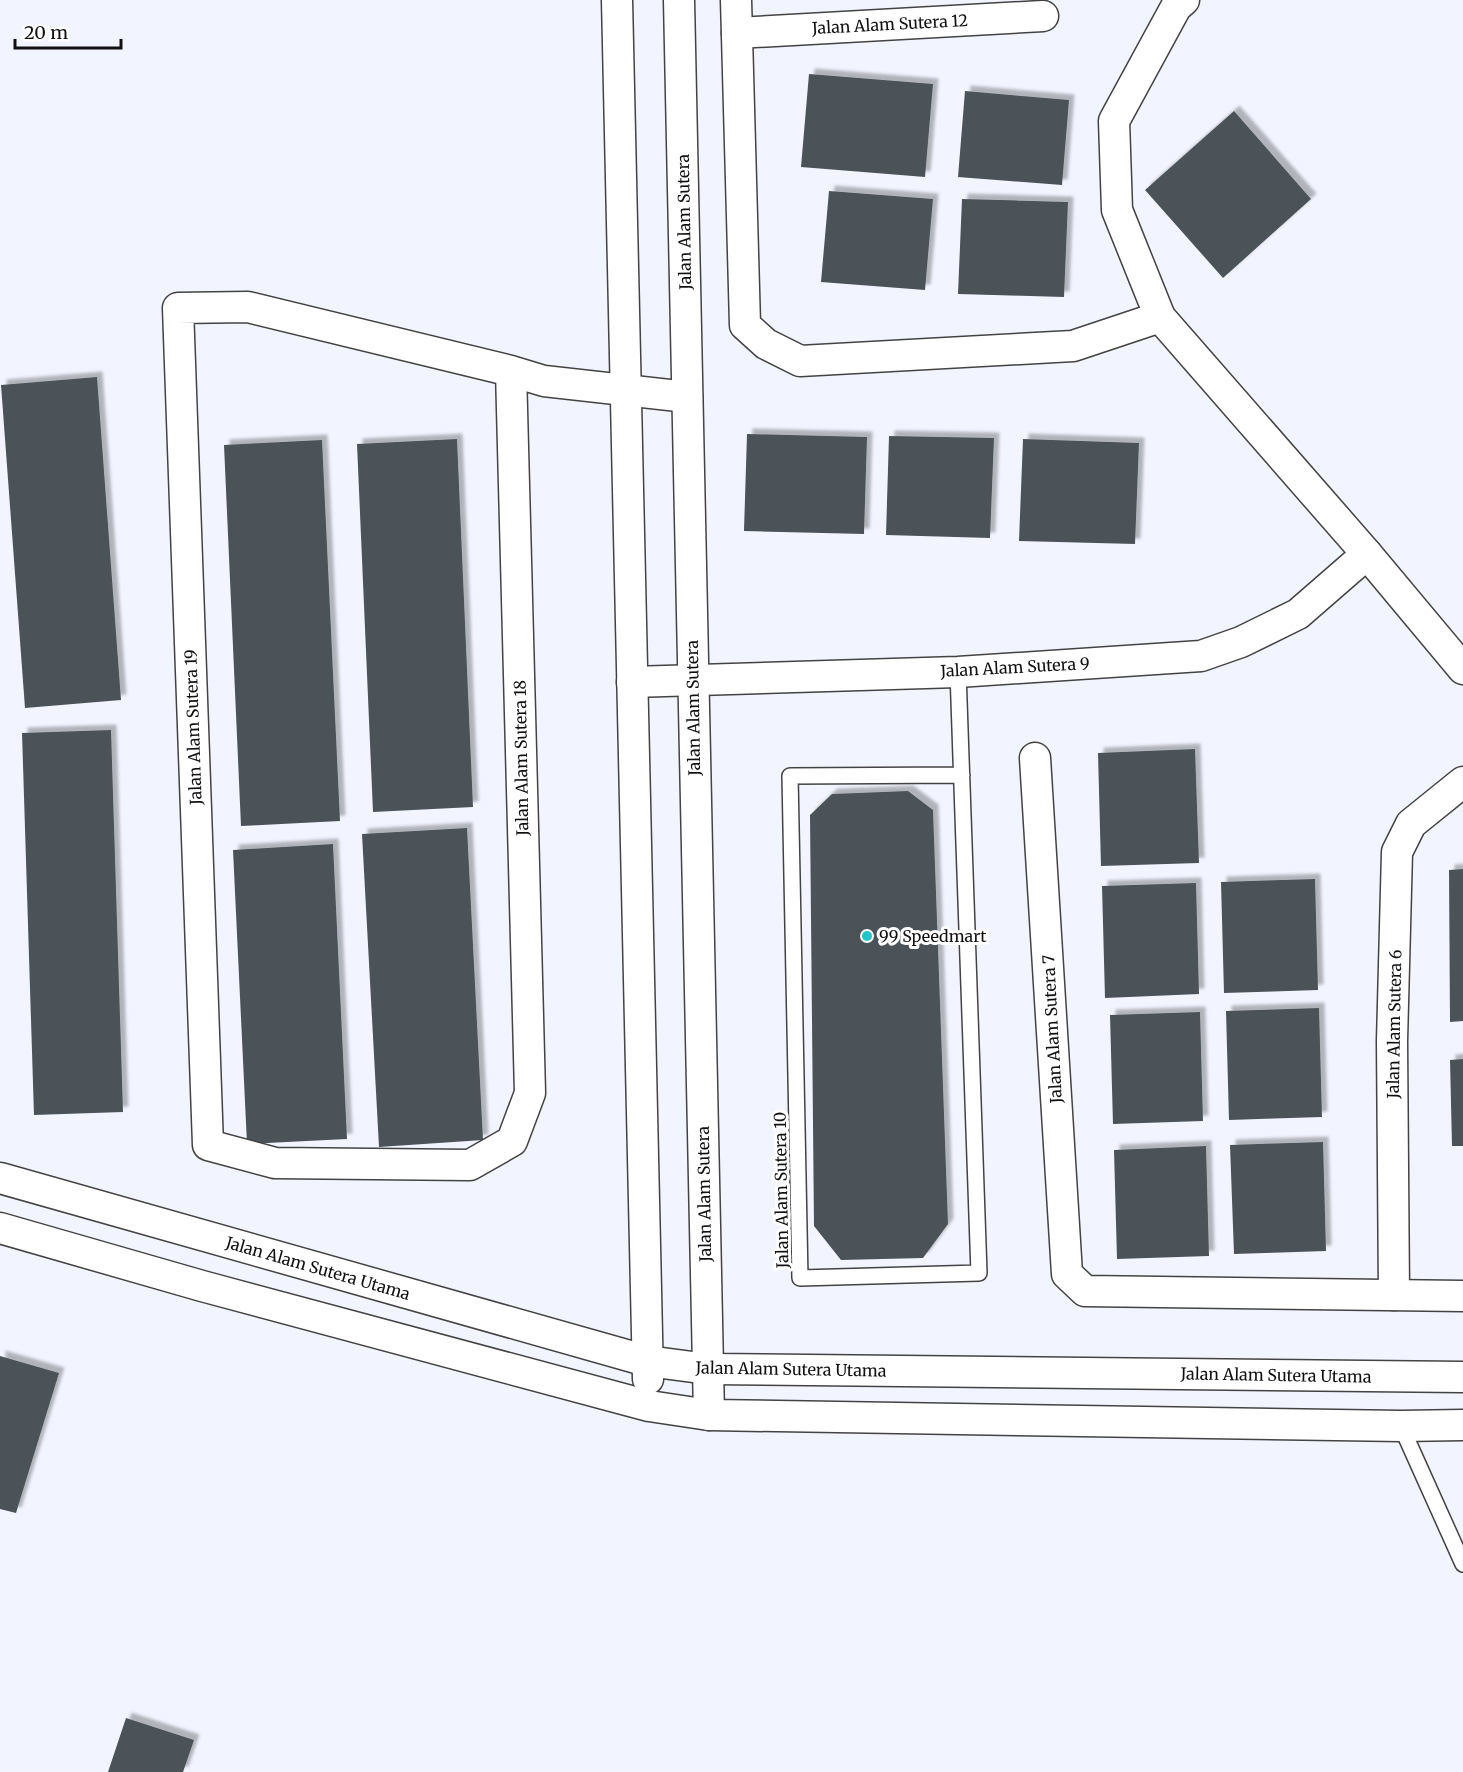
<svg xmlns="http://www.w3.org/2000/svg" width="1463" height="1772" font-family="Merriweather,serif">
  <style>
    .building { fill: #4b5359; filter: url(#shadow) }
    .lines { fill: none; stroke-linecap: round; stroke-linejoin: round }
    .lane-casing { stroke: #434343; stroke-width: 18 }
    .street-casing { stroke: #434343; stroke-width: 33 }
    .lane { stroke: #fff; stroke-width: 15 }
    .street { stroke: #fff; stroke-width: 30 }
    .poi-dot { fill: #1fc3c8; stroke: #fff; stroke-width: 2 }
    .labels { text-anchor: middle; stroke-width: 6; stroke-linejoin: round; paint-order: stroke }
    .street-label { font-size: 16px; fill: #101010; stroke: #fff }
    .poi-label { font-size: 16px; fill: #101010; stroke: #fff; text-anchor: start }
  </style>
  <defs>
    <filter id="shadow"><feDropShadow dx="5.5" dy="-5.5" stdDeviation="1.5" flood-color="#0004"/></filter>
  </defs>
  <rect width="100%" height="100%" fill="#f2f4ff"/>
  <g class="building">
    <path d="M809,74L933,84L925,177L801,167Z"/>
    <path d="M965,91L1069,100L1062,185L958,177Z"/>
    <path d="M1234,111L1311,199L1223,278L1145,190Z"/>
    <path d="M829,191L933,199L925,290L821,282Z"/>
    <path d="M962,199L1068,202L1064,297L958,294Z"/>
    <path d="M97,377L121,700L25,708L1,385Z"/>
    <path d="M747,434L867,437L864,534L744,531Z"/>
    <path d="M889,436L994,438L990,538L886,535Z"/>
    <path d="M457,439L473,807L373,812L357,444Z"/>
    <path d="M1023,439L1139,443L1135,544L1019,541Z"/>
    <path d="M322,440L340,821L241,826L224,445Z"/>
    <path d="M111,730L123,1112L34,1115L22,733Z"/>
    <path d="M1195,749L1199,863L1101,866L1098,753Z"/>
    <path d="M908,791L933,810L948,1224L923,1258L841,1260L814,1226L810,815L832,794Z"/>
    <path d="M467,828L483,1140L379,1147L362,834Z"/>
    <path d="M333,844L347,1139L247,1144L233,850Z"/>
    <path d="M1463,869V1021L1450,1022L1449,870Z"/>
    <path d="M1315,879L1318,990L1224,993L1221,882Z"/>
    <path d="M1196,883L1199,994L1105,998L1102,886Z"/>
    <path d="M1319,1008L1322,1117L1229,1120L1226,1011Z"/>
    <path d="M1200,1012L1203,1121L1113,1124L1110,1015Z"/>
    <path d="M1463,1059V1146H1452L1450,1060Z"/>
    <path d="M1323,1142L1326,1251L1234,1254L1230,1145Z"/>
    <path d="M1206,1146L1209,1256L1117,1259L1114,1150Z"/>
    <path d="M0,1356L59,1373L16,1513L0,1509Z"/>
    <path d="M126,1718L194,1740L183,1772H108Z"/>
  </g>
  <g class="lines">
    <g class="lane-casing">
      <g id="lane">
        <path d="M958,672L979,1273L800,1278L790,776L962,775"/>
        <path d="M1401,1426L1463,1564"/>
      </g>
    </g>
    <g class="street-casing">
      <g id="street">
        <path d="M617,0L648,1379"/>
        <path d="M679,0L709,1415"/>
        <path d="M736,0L745,325L766,344L800,361L1073,346L1160,317"/>
        <path d="M1184,0L1176,7L1114,121L1117,210L1160,317L1367,554L1463,669"/>
        <path d="M737,33L1043,16"/>
        <path d="M511,371L530,1093L512,1141L470,1165L275,1163L208,1145L178,308L248,307L511,371L544,381L687,397"/>
        <path d="M632,682L958,672L1201,656L1241,642L1298,614L1367,554"/>
        <path d="M1035,758L1067,1274L1085,1291L1463,1296"/>
        <path d="M0,1178L647,1361L708,1369L1463,1377"/>
        <path d="M0,1228L202,1286L649,1406L709,1415L1401,1426L1463,1425"/>
        <path d="M1394,1295L1392,1041L1397,852L1411,824L1463,782"/>
      </g>
    </g>
    <use href="#lane" class="lane"/>
    <use href="#street" class="street"/>
  </g>
  <circle class="poi-dot" cx="867" cy="936" r="6"/>
  <g class="labels">
    <g class="street-label">
      <text transform="translate(890 24) rotate(-3)" y="6">Jalan Alam Sutera 12</text>
      <text transform="translate(684 222) rotate(-91)" y="6">Jalan Alam Sutera</text>
      <text transform="translate(1015 667) rotate(-3)" y="6">Jalan Alam Sutera 9</text>
      <text transform="translate(693 708) rotate(-91)" y="6">Jalan Alam Sutera</text>
      <text transform="translate(193 727) rotate(-92)" y="6">Jalan Alam Sutera 19</text>
      <text transform="translate(521 758) rotate(-91)" y="6">Jalan Alam Sutera 18</text>
      <text transform="translate(1394 1024) rotate(-89)" y="6">Jalan Alam Sutera 6</text>
      <text transform="translate(1052 1029) rotate(-93)" y="6">Jalan Alam Sutera 7</text>
      <text transform="translate(781 1190) rotate(-91)" y="6">Jalan Alam Sutera 10</text>
      <text transform="translate(704 1194) rotate(-91)" y="6">Jalan Alam Sutera</text>
      <text transform="translate(318 1268) rotate(16)" y="6">Jalan Alam Sutera Utama</text>
      <text transform="translate(791 1369) rotate(1)" y="6">Jalan Alam Sutera Utama</text>
      <text transform="translate(1276 1375) rotate(1)" y="6">Jalan Alam Sutera Utama</text>
    </g>
    <g class="poi-label">
      <text x="879" y="942">99 Speedmart</text>
    </g>
  </g>
  <path d="M15 39v9h106v-9" fill="none" stroke="#101010" stroke-width="3"/>
  <text x="24" y="39" font-size="18" fill="#101010" stroke="#ffffff" stroke-width="4.5" paint-order="stroke">20 m</text>
</svg>
